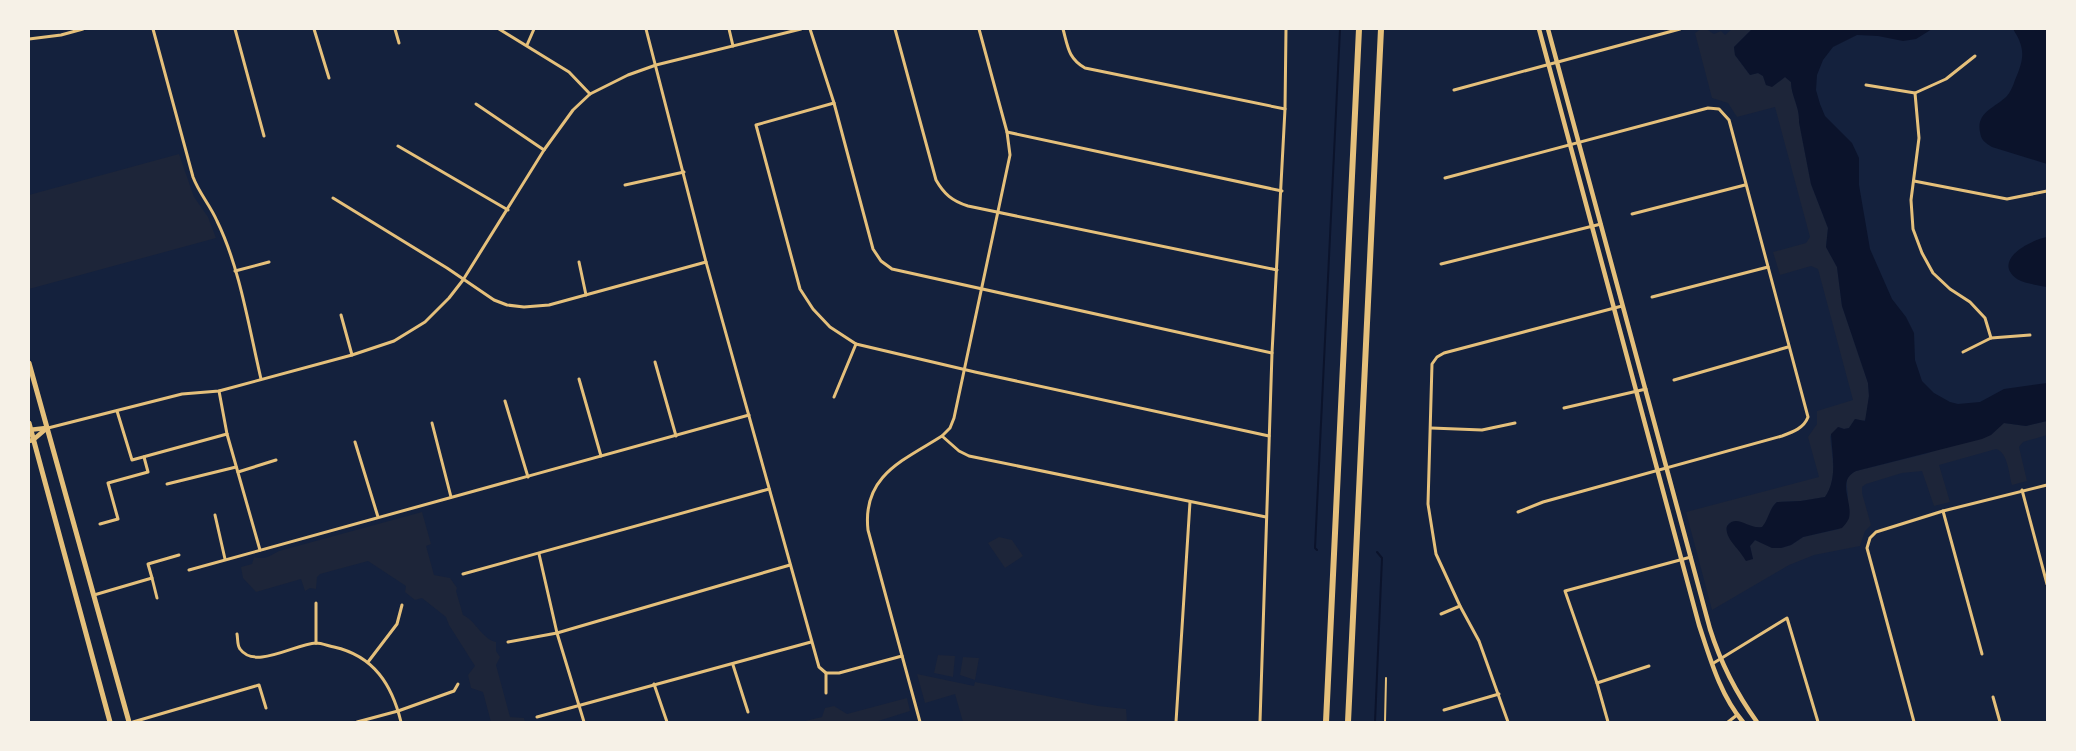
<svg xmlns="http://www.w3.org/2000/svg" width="2076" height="751" font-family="'Golos Text',sans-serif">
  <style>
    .green { fill: #1d2539 }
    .water { fill: #0b132b }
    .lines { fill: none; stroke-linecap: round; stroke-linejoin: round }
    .stream { stroke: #0b132b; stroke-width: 2 }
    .service { stroke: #e5c07b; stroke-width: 2 }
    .minor { stroke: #e5c07b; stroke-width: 3 }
    .tertiary { stroke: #e5c07b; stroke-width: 4.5 }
    .primary { stroke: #e5c07b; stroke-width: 5 }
    .motorway { stroke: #e5c07b; stroke-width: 6 }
  </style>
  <rect width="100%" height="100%" fill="#14213d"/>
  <g class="green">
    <path d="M1701,29H1706L1714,34L1721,31L1725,35L1732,29H1752L1734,47L1735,55L1750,75L1758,73L1763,76L1766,85L1773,86L1785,77L1791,82C1791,96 1800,107 1799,122L1811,184L1828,228L1826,247L1837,267L1842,306L1868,383L1869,396L1866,419L1863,421L1855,419L1849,428L1844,429L1839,427L1830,436C1832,457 1838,479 1825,497L1801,501L1777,502C1769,509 1769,519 1763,527C1750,530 1744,520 1729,523L1726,529L1742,553L1753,559L1750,546L1755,540L1773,548H1781L1791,545L1803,537L1839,529C1841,520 1847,508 1848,498C1848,486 1842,478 1856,471L1925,454L1995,430L2004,423L2026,426L2047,421V435L2023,442L2019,447L2027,481L2012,485C2009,475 2008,452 1996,449L1939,465L1950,502L1934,506L1922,471L1902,473L1866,484L1862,487V493L1871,525L1865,531L1860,546L1814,555L1789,565L1712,610L1686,512L1819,477L1808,437L1817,424V411L1853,400L1818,269L1811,266L1780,275L1773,252L1806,243L1810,237L1775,107L1737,117L1728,103L1712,98L1695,33Z"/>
    <path d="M179,154L194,197L208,217L216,238L29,289V195Z"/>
    <path d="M422,512L431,544L426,546L434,575L450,578L457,588L456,591L463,615C476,621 482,639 496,642V651L500,657L496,665L510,717L524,718L525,722H491L483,692L471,688L468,675L475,666L449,625L446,617L422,598L415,600L405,592L406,586L368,561L320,574L317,577L316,589L310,588L305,591L301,579L256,592L243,578L241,567L252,564L254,557C266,560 269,556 279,551Z"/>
    <path d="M999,537L1012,540L1023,556L1005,568L988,543Z"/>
    <path d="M938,655L955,656L953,677L934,673Z"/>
    <path d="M963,657L979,658L975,680L960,675Z"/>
    <path d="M917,674L974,686L975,682L1098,706L1126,709L1127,722H963L955,694L925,703Z"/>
    <path d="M907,698L910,711L875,722H801L822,717L825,708L834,706L847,714Z"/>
  </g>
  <g class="water">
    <path d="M1752,29H1932L1916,39L1903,41L1878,36L1857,35L1833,47L1823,60L1817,75L1816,90L1820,104L1825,116L1852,143L1859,158V185L1870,249L1892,299L1906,317L1914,333L1915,360L1922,381L1934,393L1950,402L1958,404L1980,402L2004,389L2047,383V421L2026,426L2004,423L1991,435L1982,439L1856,471C1836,481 1853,501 1849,518C1848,521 1844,526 1842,528L1803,537L1791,545L1781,548H1772L1755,540L1750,546L1753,559L1746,561C1739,548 1724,538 1727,526C1737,513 1749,530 1762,527C1769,519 1769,509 1777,502L1801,501L1825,497C1838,478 1832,455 1831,434L1838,427L1844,429L1849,428L1855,419L1865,421L1869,396L1868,383L1842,306L1837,267L1826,247L1828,228L1811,184L1799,122C1800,107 1791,96 1791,82L1785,77L1772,87L1766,85L1763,76L1758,73L1750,75L1735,55L1734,47Z"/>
    <path d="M2013,29H2047V164L1992,147C1985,143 1981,140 1980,132C1976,113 1994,108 2006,97C2010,93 2013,86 2015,80C2024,59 2026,49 2013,29Z"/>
    <path d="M2047,237V287C2038,285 2026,284 2017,279C1991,260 2031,240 2047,237Z"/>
  </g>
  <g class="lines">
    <g class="stream">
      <path d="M1317,550L1315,548L1340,29"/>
      <path d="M1375,722L1382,558L1377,552"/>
    </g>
    <path class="service" d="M1385,722L1386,678"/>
    <g class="minor">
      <path d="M153,29L193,177C199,193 210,205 217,221C240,268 249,328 261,379"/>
      <path d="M235,29L264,136"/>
      <path d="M314,29L329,78"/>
      <path d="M395,29L399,43"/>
      <path d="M499,29L569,72L590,94"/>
      <path d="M646,29L706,262L819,667L826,673H839L902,656"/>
      <path d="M729,29L733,46"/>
      <path d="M810,29L834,103L873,249L881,261L892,269L1272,353"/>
      <path d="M895,29L936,180C944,194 952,201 968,206L1277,270"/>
      <path d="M1063,29C1068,47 1068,58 1085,68L1285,109"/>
      <path d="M29,39L61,35L83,29"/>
      <path d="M527,45L534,29"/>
      <path d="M1866,85L1915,93L1946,79L1975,56"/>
      <path d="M1454,90L1680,29"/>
      <path d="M1915,93L1919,138L1911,200L1913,229L1922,253L1933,273L1950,289L1970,302L1985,318L1991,338"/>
      <path d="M834,103L756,125L800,289L813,309L830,327L856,344L975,372L1269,436"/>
      <path d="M476,104L544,150"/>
      <path d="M1007,132L1282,191"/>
      <path d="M398,146L508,210"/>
      <path d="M1445,178L1708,108L1719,109L1729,120L1808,417C1804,428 1793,432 1782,436L1583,491L1543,502L1518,512"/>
      <path d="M1914,181L2007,199L2047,191"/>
      <path d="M625,185L684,172"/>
      <path d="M333,198L447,268L494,300L507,305L524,307L549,305L706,262"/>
      <path d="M1632,214L1745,185"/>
      <path d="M579,262L586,295"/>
      <path d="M1441,264L1601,224"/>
      <path d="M235,271L269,262"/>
      <path d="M1652,297L1768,267"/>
      <path d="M341,315L352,355"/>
      <path d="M1963,352L1991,338L2030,335"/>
      <path d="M655,362L676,436"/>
      <path d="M579,379L601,456"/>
      <path d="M1674,380L1788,347"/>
      <path d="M219,391L227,434L260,550"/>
      <path d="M834,397L856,344"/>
      <path d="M505,401L528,477"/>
      <path d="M1564,408L1646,389"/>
      <path d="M117,411L132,460L227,434"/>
      <path d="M432,423L451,497"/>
      <path d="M48,428L182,394L219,391L352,355L394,341L425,322L449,298L463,280L544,150L573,110L590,94L628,75L656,65L801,29"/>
      <path d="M1431,428L1482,430L1515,423"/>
      <path d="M942,436L959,451L969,456L1266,517"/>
      <path d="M355,442L378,517"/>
      <path d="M238,472L276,460"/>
      <path d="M167,484L236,467"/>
      <path d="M2022,490L2047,584"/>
      <path d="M1943,511L1982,654"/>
      <path d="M215,515L225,559"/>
      <path d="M100,524L118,519L108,483L148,472L144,457"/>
      <path d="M539,554L557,633L584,722"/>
      <path d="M189,570L749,415"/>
      <path d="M463,574L769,489"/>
      <path d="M152,578L157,598"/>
      <path d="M94,595L152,578L148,564L179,555"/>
      <path d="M316,603V643"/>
      <path d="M1441,614L1460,606"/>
      <path d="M237,634C238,639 237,645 240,649C255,670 295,644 316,643C321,643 329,646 334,647C374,656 392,685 401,722"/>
      <path d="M508,642L557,633L790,565"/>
      <path d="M368,662L397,624L402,605"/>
      <path d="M1712,664L1787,618L1818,722"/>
      <path d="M733,665L748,712"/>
      <path d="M826,673V693"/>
      <path d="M1597,683L1649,666"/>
      <path d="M654,684L667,722"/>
      <path d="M1993,697L2000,722"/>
      <path d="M1444,710L1499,694"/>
      <path d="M537,717L811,642"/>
      <path d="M133,722L259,685L266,708"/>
      <path d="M357,722L398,711L454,691L458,684"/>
      <path d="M920,722L868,530C862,476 902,461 942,436L950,428L954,418L1010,155L1007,132L979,29"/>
      <path d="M1176,722L1190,502"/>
      <path d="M1260,722L1272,353L1285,109L1286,29"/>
      <path d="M1508,722L1479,641L1460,606L1436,554L1428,504L1432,364L1437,357L1444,353L1622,306"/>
      <path d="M1608,722L1597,683L1565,591L1691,557"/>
      <path d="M1728,722L1737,715"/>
      <path d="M1914,722L1867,548L1870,538L1876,532L1943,511L2047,485"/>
    </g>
    <g class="tertiary">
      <path d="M1539,29L1699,625C1710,658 1720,695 1743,722"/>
      <path d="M1548,29L1710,629C1721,664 1736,693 1757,722"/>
      <path d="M29,430L46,428"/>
      <path d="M29,441L33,440L47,428"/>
    </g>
    <g class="primary">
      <path d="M29,363L129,722"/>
      <path d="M29,423L110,722"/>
    </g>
    <g class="motorway">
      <path d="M1326,722L1359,29"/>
      <path d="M1348,722L1381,29"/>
    </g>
  </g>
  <rect width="2076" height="751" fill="none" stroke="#f6f1e7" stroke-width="60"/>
</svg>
